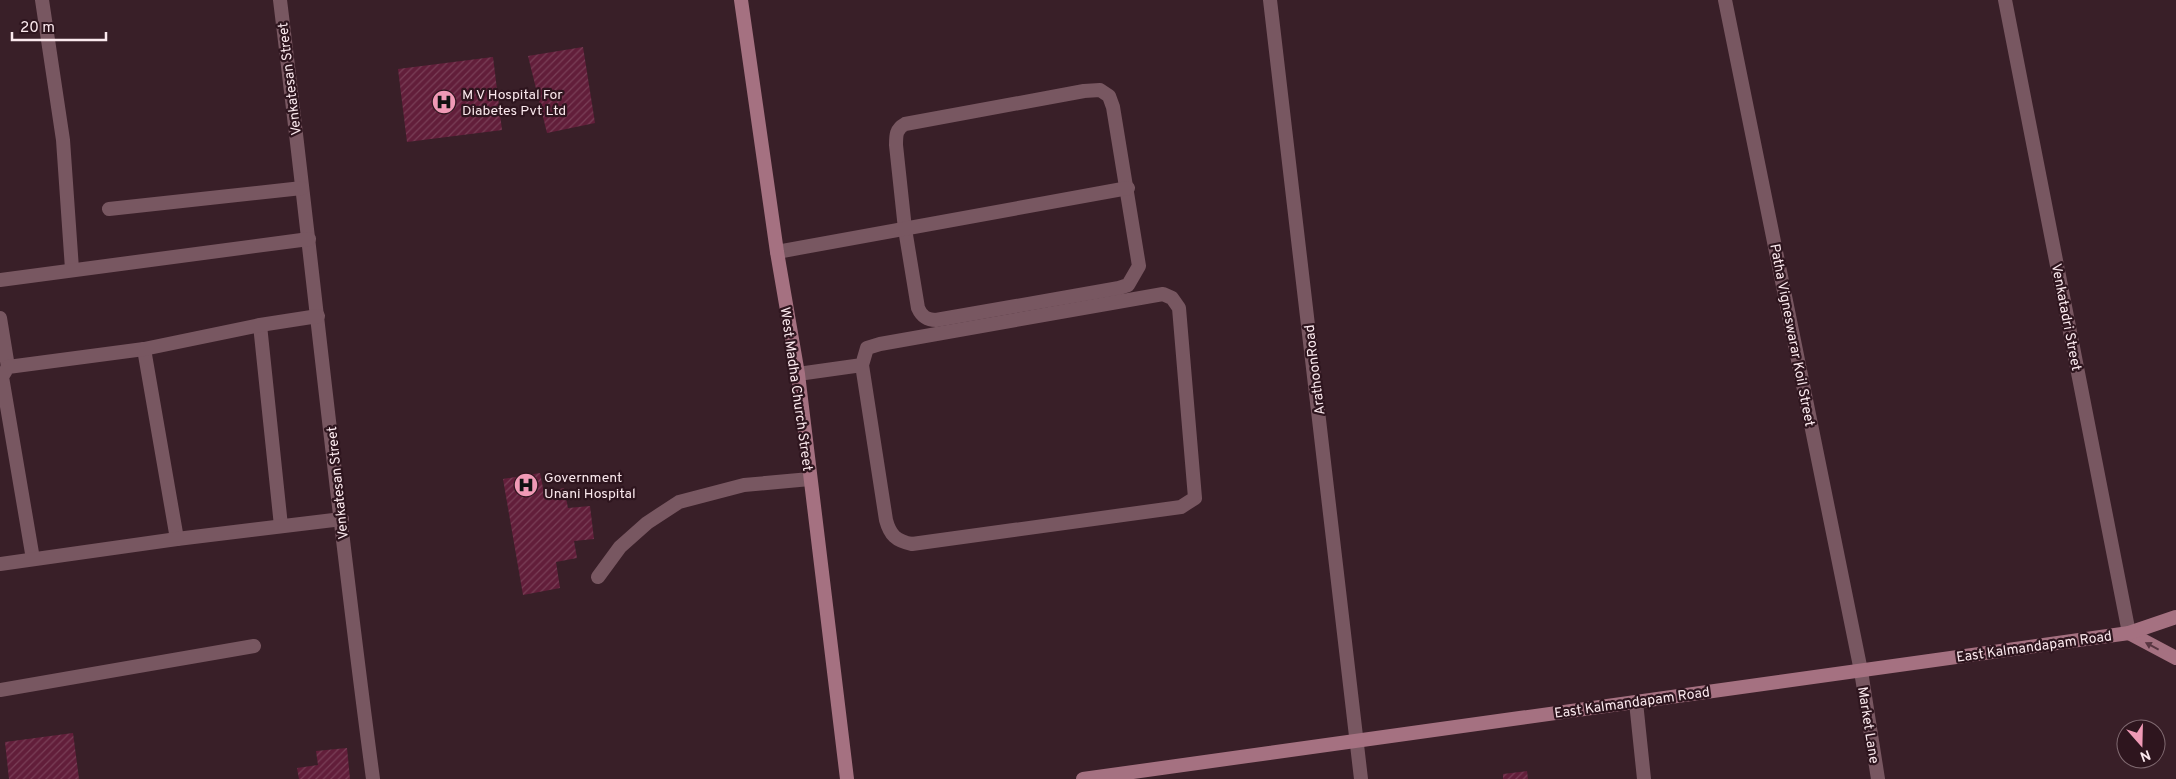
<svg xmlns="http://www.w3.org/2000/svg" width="2176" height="779" font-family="Overpass,sans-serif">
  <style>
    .building { fill: url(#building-hatch) }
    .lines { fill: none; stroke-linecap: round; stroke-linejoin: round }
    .service { stroke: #785761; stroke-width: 14 }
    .minor { stroke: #785761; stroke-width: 14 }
    .secondary { stroke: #a57181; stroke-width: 14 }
    .oneway { fill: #583541 }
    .labels { text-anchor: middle; stroke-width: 4.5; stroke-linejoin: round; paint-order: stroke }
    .street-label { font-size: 14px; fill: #fbe9ee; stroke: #2e151e }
    .poi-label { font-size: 14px; fill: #fbe9ee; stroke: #2e151e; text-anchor: start }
  </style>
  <defs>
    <pattern id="building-hatch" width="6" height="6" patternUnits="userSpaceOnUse" patternTransform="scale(1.25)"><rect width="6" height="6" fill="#621e3a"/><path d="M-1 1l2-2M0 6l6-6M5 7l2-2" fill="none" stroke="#793f57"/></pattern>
  </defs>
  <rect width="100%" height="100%" fill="#391f28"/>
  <g class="building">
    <path d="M583,47L595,123L547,133L528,56Z"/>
    <path d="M493,57L502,130L407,142L398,69Z"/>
    <path d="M540,473L544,493L564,488L568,508L590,506L594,539L574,541L577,558L556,562L560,588L523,595L503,479Z"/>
    <path d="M73,733L79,779H9L5,742Z"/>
    <path d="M347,748L350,779H299L297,768L318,765L316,751Z"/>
    <path d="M1527,771L1528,779H1503V774Z"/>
  </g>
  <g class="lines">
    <g class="service">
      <path d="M1100,90L1109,96L1113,107L1139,266L1128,285L1119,288L936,320C927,320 922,317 918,308L905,229L896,145C896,135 896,129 905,124L1084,91Z"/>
      <path d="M777,252L1128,188"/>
      <path d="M798,374L862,365L867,348L880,344L1163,294L1172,298L1179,308L1195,498L1181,507L912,544C896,541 890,535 886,520L862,365"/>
      <path d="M598,577L620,547L647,523L679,502L744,485L810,479"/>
    </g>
    <g class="minor">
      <path d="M42,0L63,140L72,269"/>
      <path d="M280,0C312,260 338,520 373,779"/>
      <path d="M1270,0L1361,779"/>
      <path d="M1725,0L1861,671L1878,779"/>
      <path d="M2005,0L2129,633"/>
      <path d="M109,209L302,188"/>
      <path d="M0,280L309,239"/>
      <path d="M0,318L8,367"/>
      <path d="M260,325L281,526"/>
      <path d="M144,349L177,539"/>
      <path d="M33,559L2,377L8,367L144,349L260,325L318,316"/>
      <path d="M0,564L177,539L342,519"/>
      <path d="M0,690L254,646"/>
      <path d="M1636,702L1644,779"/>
    </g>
    <g class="secondary">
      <path d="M741,0L777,252L798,374L847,779"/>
      <path d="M2129,633L2176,658"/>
      <path d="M1083,779L2129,633L2176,617"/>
    </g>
  </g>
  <defs><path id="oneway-solid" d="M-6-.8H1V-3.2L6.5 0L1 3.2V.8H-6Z" transform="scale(1.25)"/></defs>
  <use class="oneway" href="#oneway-solid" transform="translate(2152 646) rotate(-152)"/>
  <defs>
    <g id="hospital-disc" transform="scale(1.25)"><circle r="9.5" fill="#f09ab6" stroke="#2e151e"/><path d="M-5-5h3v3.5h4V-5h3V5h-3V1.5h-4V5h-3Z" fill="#111"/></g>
  </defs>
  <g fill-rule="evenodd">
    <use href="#hospital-disc" x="444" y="102"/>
    <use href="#hospital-disc" x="526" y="485"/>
  </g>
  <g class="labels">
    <g class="street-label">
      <text transform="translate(289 79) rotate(-97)" y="5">Venkatesan Street</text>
      <text transform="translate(2067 317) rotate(79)" y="5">Venkatadri Street</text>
      <text transform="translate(1793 335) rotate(79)" y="5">Patha Vigneswarar Koil Street</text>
      <text transform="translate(1314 370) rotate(-97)" y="5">ArathoonRoad</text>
      <text transform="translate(797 389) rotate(82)" y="5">West Madha Church Street</text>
      <text transform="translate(337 483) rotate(-96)" y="5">Venkatesan Street</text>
      <text transform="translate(2034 646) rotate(-8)" y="5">East Kalmandapam Road</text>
      <text transform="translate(1632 702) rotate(-8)" y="5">East Kalmandapam Road</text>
      <text transform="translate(1869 725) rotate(81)" y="5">Market Lane</text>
    </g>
    <g class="poi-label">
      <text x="462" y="99">M V Hospital For<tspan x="462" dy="16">Diabetes Pvt Ltd</tspan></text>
      <text x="544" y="482">Government<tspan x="544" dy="16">Unani Hospital</tspan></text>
    </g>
  </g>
  <g transform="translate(2141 744) rotate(160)"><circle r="24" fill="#2e151e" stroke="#806a71"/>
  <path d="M0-4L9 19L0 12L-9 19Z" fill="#f09ab6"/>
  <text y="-8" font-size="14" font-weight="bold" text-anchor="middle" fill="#fbe9ee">N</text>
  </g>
  <path d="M12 32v8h94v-8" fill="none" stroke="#fbe9ee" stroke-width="2.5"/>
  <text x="20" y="32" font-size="15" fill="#fbe9ee" stroke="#2e151e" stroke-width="4" paint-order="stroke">20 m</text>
</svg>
